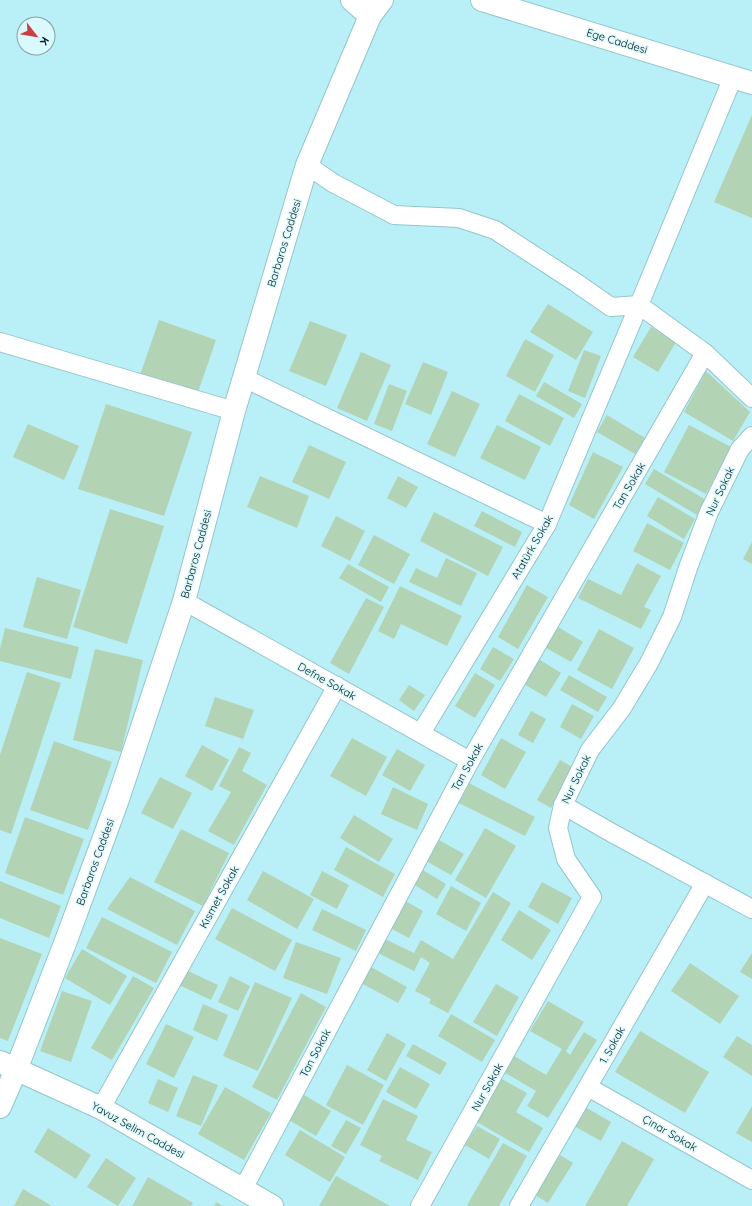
<svg xmlns="http://www.w3.org/2000/svg" width="752" height="1206" font-family="Quicksand,sans-serif">
  <style>
    .building { fill: #b2d3b4 }
    .lines { fill: none; stroke-linecap: round; stroke-linejoin: round }
    .minor-casing { stroke: #91c6cd; stroke-width: 20 }
    .tertiary-casing { stroke: #91c6cd; stroke-width: 24 }
    .minor { stroke: #fff; stroke-width: 18 }
    .tertiary { stroke: #fff; stroke-width: 22 }
    .labels { text-anchor: middle; stroke-width: 3; stroke-linejoin: round; paint-order: stroke }
    .street-label { font-size: 11px; fill: #071d20; stroke: #d9f9fd }
  </style>
  <rect width="100%" height="100%" fill="#b9f0f7"/>
  <g class="building">
    <path d="M752,115V218L714,202Z"/>
    <path d="M548,304L593,332L576,360L530,332Z"/>
    <path d="M159,320L216,340L197,395L140,375Z"/>
    <path d="M310,321L347,335L326,386L289,371Z"/>
    <path d="M651,327L676,342L658,372L633,357Z"/>
    <path d="M525,339L554,355L535,392L506,376Z"/>
    <path d="M584,350L601,356L585,398L568,391Z"/>
    <path d="M361,352L391,365L367,421L337,408Z"/>
    <path d="M423,362L448,372L431,415L405,404Z"/>
    <path d="M706,371L750,412L733,441L684,412Z"/>
    <path d="M544,382L582,404L574,418L536,396Z"/>
    <path d="M389,384L407,391L392,431L374,424Z"/>
    <path d="M452,391L480,404L455,457L427,444Z"/>
    <path d="M519,394L564,418L550,446L505,421Z"/>
    <path d="M106,404L192,432L164,516L78,489Z"/>
    <path d="M607,415L645,438L635,454L597,432Z"/>
    <path d="M28,424L79,446L64,480L13,457Z"/>
    <path d="M497,425L541,447L525,480L480,458Z"/>
    <path d="M689,425L731,447L706,494L664,472Z"/>
    <path d="M309,445L346,462L329,499L292,482Z"/>
    <path d="M593,452L623,467L594,519L569,505Z"/>
    <path d="M654,469L706,500L697,515L645,484Z"/>
    <path d="M260,476L309,496L297,528L247,507Z"/>
    <path d="M398,476L418,487L406,508L387,498Z"/>
    <path d="M658,497L695,519L684,539L647,516Z"/>
    <path d="M110,509L164,526L127,644L73,627Z"/>
    <path d="M482,511L522,532L515,547L474,526Z"/>
    <path d="M434,512L503,547L488,576L420,541Z"/>
    <path d="M336,516L365,531L350,561L321,546Z"/>
    <path d="M647,523L684,543L670,570L633,551Z"/>
    <path d="M374,535L410,554L394,584L358,565Z"/>
    <path d="M752,542V564L743,559Z"/>
    <path d="M446,558L477,573L461,606L409,582L416,568L437,578Z"/>
    <path d="M637,563L661,576L644,607L651,610L641,629L578,598L588,579L621,595Z"/>
    <path d="M348,564L389,587L381,602L339,578Z"/>
    <path d="M37,577L81,590L67,639L23,627Z"/>
    <path d="M527,585L548,597L518,649L498,637Z"/>
    <path d="M400,586L462,616L447,646L401,624L394,639L378,631Z"/>
    <path d="M366,598L384,607L349,674L330,663Z"/>
    <path d="M558,627L583,642L571,662L546,648Z"/>
    <path d="M5,628L79,647L71,679L0,661V649Z"/>
    <path d="M599,629L634,648L612,689L577,670Z"/>
    <path d="M493,647L514,659L500,681L480,669Z"/>
    <path d="M95,649L143,660L121,752L73,740Z"/>
    <path d="M537,658L561,673L546,697L522,683Z"/>
    <path d="M27,672L61,683L11,834L0,830V755Z"/>
    <path d="M475,673L495,685L475,718L455,706Z"/>
    <path d="M569,675L607,697L598,712L560,690Z"/>
    <path d="M409,685L425,695L414,711L399,700Z"/>
    <path d="M215,697L254,710L243,739L205,726Z"/>
    <path d="M572,704L594,716L581,739L560,727Z"/>
    <path d="M531,711L546,719L533,743L518,735Z"/>
    <path d="M352,738L387,757L366,796L330,776Z"/>
    <path d="M501,738L526,752L505,789L481,775Z"/>
    <path d="M54,741L112,762L88,830L30,810Z"/>
    <path d="M202,745L229,760L212,791L185,776Z"/>
    <path d="M239,747L251,753L242,771L267,785L234,845L208,831L231,792L219,786Z"/>
    <path d="M397,749L425,765L410,791L382,775Z"/>
    <path d="M560,760L574,768L551,808L537,800Z"/>
    <path d="M160,777L192,793L173,829L141,813Z"/>
    <path d="M467,782L535,817L525,836L457,802Z"/>
    <path d="M393,787L428,804L417,830L381,814Z"/>
    <path d="M354,815L393,839L379,862L340,838Z"/>
    <path d="M25,817L84,839L63,895L5,873Z"/>
    <path d="M485,828L516,846L486,898L455,880Z"/>
    <path d="M181,829L229,853L203,906L154,882Z"/>
    <path d="M439,840L464,854L451,875L426,861Z"/>
    <path d="M346,847L395,874L383,897L334,870Z"/>
    <path d="M421,869L446,884L437,899L413,884Z"/>
    <path d="M263,871L314,899L297,929L247,900Z"/>
    <path d="M322,871L349,885L337,909L310,895Z"/>
    <path d="M130,877L195,911L177,945L107,909Z"/>
    <path d="M0,881L61,906L49,938L0,918Z"/>
    <path d="M542,882L572,898L558,924L528,907Z"/>
    <path d="M451,886L481,903L466,931L436,914Z"/>
    <path d="M493,892L511,903L448,1013L429,1003L431,999L415,991L430,963L421,957L414,971L378,953L385,939L414,953L421,940L453,959Z"/>
    <path d="M402,899L423,911L409,938L388,927Z"/>
    <path d="M232,908L292,940L275,971L215,939Z"/>
    <path d="M322,909L366,930L356,951L312,930Z"/>
    <path d="M519,910L551,930L532,960L501,940Z"/>
    <path d="M102,917L172,952L156,983L86,948Z"/>
    <path d="M0,938L42,954L8,1041L0,1038Z"/>
    <path d="M296,942L341,958L327,994L283,978Z"/>
    <path d="M82,949L127,976L110,1005L65,978Z"/>
    <path d="M752,953V979L740,972Z"/>
    <path d="M690,963L739,996L720,1024L671,991Z"/>
    <path d="M369,966L407,987L398,1003L361,983Z"/>
    <path d="M186,970L218,985L211,1000L179,985Z"/>
    <path d="M133,976L154,988L112,1060L91,1048Z"/>
    <path d="M230,976L250,986L238,1011L218,1002Z"/>
    <path d="M255,982L292,998L258,1071L223,1056Z"/>
    <path d="M496,984L519,997L497,1036L473,1022Z"/>
    <path d="M62,991L92,1001L71,1062L40,1051Z"/>
    <path d="M301,993L326,1007L277,1100L252,1087Z"/>
    <path d="M548,1001L584,1022L566,1051L570,1055L584,1032L597,1040L548,1118L527,1106L536,1091L502,1071L511,1054L546,1075L562,1049L530,1031Z"/>
    <path d="M203,1004L228,1015L217,1041L193,1030Z"/>
    <path d="M451,1014L495,1040L482,1062L438,1036Z"/>
    <path d="M166,1024L194,1037L174,1078L146,1064Z"/>
    <path d="M640,1031L709,1072L685,1113L615,1072Z"/>
    <path d="M387,1033L406,1044L386,1081L367,1070Z"/>
    <path d="M737,1036L752,1045V1076L723,1057Z"/>
    <path d="M413,1044L447,1063L440,1075L406,1056Z"/>
    <path d="M347,1065L384,1085L363,1125L326,1105Z"/>
    <path d="M400,1067L430,1084L416,1109L386,1092Z"/>
    <path d="M193,1075L218,1085L201,1126L176,1116Z"/>
    <path d="M500,1078L527,1093L516,1112L543,1128L529,1152L475,1121Z"/>
    <path d="M158,1079L178,1088L168,1112L148,1103Z"/>
    <path d="M225,1087L271,1113L244,1160L198,1134Z"/>
    <path d="M304,1095L331,1111L316,1136L289,1120Z"/>
    <path d="M383,1099L418,1116L406,1140L432,1152L418,1180L379,1161L382,1156L360,1145Z"/>
    <path d="M752,1106V1142L736,1133Z"/>
    <path d="M585,1107L611,1122L601,1141L574,1126Z"/>
    <path d="M346,1120L361,1128L346,1154L331,1146Z"/>
    <path d="M477,1126L500,1139L489,1159L465,1145Z"/>
    <path d="M48,1128L91,1155L76,1179L34,1152Z"/>
    <path d="M300,1130L345,1157L330,1182L285,1155Z"/>
    <path d="M622,1141L654,1159L627,1206H585Z"/>
    <path d="M503,1143L527,1156L499,1206H469L467,1205Z"/>
    <path d="M560,1155L573,1163L548,1203L535,1195Z"/>
    <path d="M106,1158L136,1178L118,1206L87,1187Z"/>
    <path d="M336,1176L390,1206H319Z"/>
    <path d="M148,1177L193,1203L191,1206H132Z"/>
    <path d="M23,1189L52,1206H14Z"/>
    <path d="M216,1202L223,1206H214Z"/>
  </g>
  <g class="lines">
    <g class="minor-casing">
      <g id="minor">
        <path d="M733,77L639,305L705,353L752,398"/>
        <path d="M307,165L333,183L394,215L459,218L495,230L575,282L611,307L639,305L547,524L421,733"/>
        <path d="M0,342L234,411"/>
        <path d="M244,378L547,524"/>
        <path d="M184,601L470,761"/>
        <path d="M563,805L612,833L752,909"/>
        <path d="M588,1087L752,1180"/>
        <path d="M101,1108L337,686"/>
        <path d="M243,1189L470,761L705,353"/>
        <path d="M420,1206L592,897L566,859L558,828L563,805L590,750L622,708L649,663L672,617L689,565L709,512L740,449L752,436"/>
        <path d="M519,1206L705,883"/>
      </g>
    </g>
    <g class="tertiary-casing">
      <g id="tertiary">
        <path d="M352,0L370,16"/>
        <path d="M482,0L752,83"/>
        <path d="M0,1062L101,1108L272,1206"/>
        <path d="M0,1107L16,1070L67,938L117,802L184,601L234,411L307,165L370,16L382,0"/>
      </g>
    </g>
    <use href="#minor" class="minor"/>
    <use href="#tertiary" class="tertiary"/>
  </g>
  <g class="labels">
    <g class="street-label">
      <text transform="translate(617 41) rotate(17)" y="4">Ege Caddesi</text>
      <text transform="translate(284 243) rotate(-73)" y="4">Barbaros Caddesi</text>
      <text transform="translate(629 486) rotate(-60)" y="4">Tan Sokak</text>
      <text transform="translate(720 491) rotate(-65)" y="4">Nur Sokak</text>
      <text transform="translate(532 547) rotate(-60)" y="4">Atatürk Sokak</text>
      <text transform="translate(196 554) rotate(-75)" y="4">Barbaros Caddesi</text>
      <text transform="translate(327 681) rotate(29)" y="4">Defne Sokak</text>
      <text transform="translate(467 767) rotate(-61)" y="4">Tan Sokak</text>
      <text transform="translate(576 779) rotate(-64)" y="4">Nur Sokak</text>
      <text transform="translate(95 862) rotate(-70)" y="4">Barbaros Caddesi</text>
      <text transform="translate(219 897) rotate(-61)" y="4">Kısmet Sokak</text>
      <text transform="translate(612 1045) rotate(-61)" y="4">1. Sokak</text>
      <text transform="translate(315 1053) rotate(-62)" y="4">Tan Sokak</text>
      <text transform="translate(487 1087) rotate(-61)" y="4">Nur Sokak</text>
      <text transform="translate(138 1130) rotate(29)" y="4">Yavuz Selim Caddesi</text>
      <text transform="translate(670 1133) rotate(30)" y="4">Çınar Sokak</text>
    </g>
  </g>
  <g transform="translate(36 36) rotate(121)"><circle r="19" fill="#d9f9fd" stroke="#85a1a5"/>
  <path d="M0-3L7 15L0 10L-7 15Z" fill="#cd3f3b"/>
  <text y="-6" font-size="11" font-weight="bold" text-anchor="middle" fill="#071d20">K</text>
  </g>
</svg>
